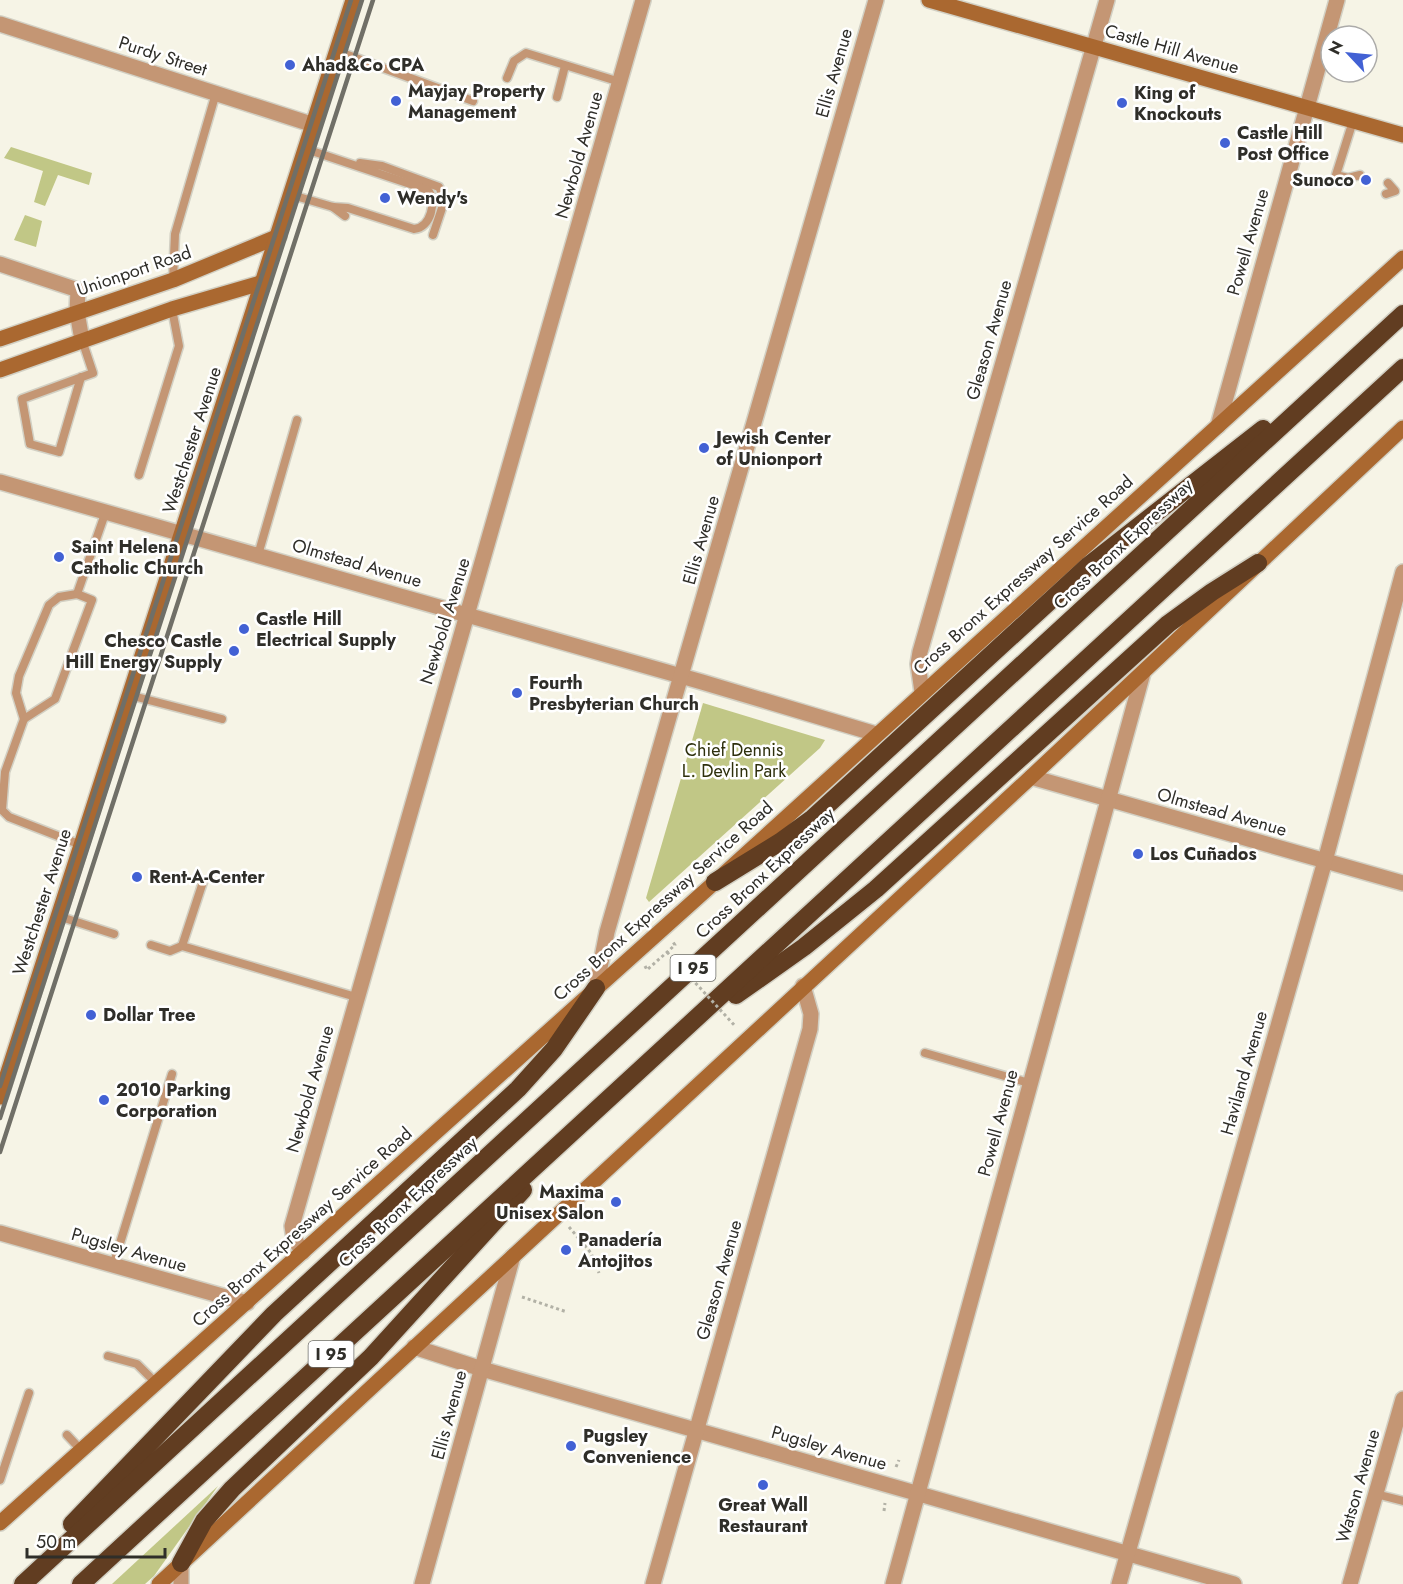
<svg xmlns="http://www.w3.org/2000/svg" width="1403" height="1584" font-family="Jost,sans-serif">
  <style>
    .green { fill: #c1c786 }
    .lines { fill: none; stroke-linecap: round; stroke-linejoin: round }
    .lane-casing { stroke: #d2d0c4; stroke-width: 11 }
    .street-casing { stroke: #d2d0c4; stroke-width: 18 }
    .secondary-casing { stroke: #d2d0c4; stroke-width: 18 }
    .highway-casing { stroke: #d2d0c4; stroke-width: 21 }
    .path { stroke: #b2b1a6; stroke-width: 3; stroke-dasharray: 3 3; stroke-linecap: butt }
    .lane { stroke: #c49674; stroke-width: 8 }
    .street { stroke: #c49674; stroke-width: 15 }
    .secondary { stroke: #aa6830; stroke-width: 15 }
    .highway { stroke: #613d21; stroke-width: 18 }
    .rail { stroke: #706f67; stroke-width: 4.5 }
    .path-bridge { stroke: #b2b1a6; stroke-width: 3; stroke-dasharray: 3 3; stroke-linecap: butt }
    .poi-dot { fill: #4261d4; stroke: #fff; stroke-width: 2 }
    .labels { text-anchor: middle; stroke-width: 5; stroke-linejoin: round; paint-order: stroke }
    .shield { fill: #fff; stroke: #6d6d69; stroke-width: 1.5 }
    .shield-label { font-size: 16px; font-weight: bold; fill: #2f2e29 }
    .street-label { font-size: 18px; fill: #2f2e29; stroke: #fff }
    .poi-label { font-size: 18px; font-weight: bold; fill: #2f2e29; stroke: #fff; text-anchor: start }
    .park-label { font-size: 18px; fill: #2e300d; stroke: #fff }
  </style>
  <rect width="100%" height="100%" fill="#f6f4e6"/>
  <g class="green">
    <path d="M11,147L92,173L89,185L58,175L45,206L34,202L43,171L4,158Z"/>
    <path d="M25,215L42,221L36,247L14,240Z"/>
    <path d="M703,703L825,740L820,748L649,902L646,898Z"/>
    <path d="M218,1486L154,1576L145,1584H112Z"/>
  </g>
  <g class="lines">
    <g class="lane-casing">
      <g id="lane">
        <path d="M337,51L473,101"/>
        <path d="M507,78L514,61L526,53L620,82"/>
        <path d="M557,97L565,66"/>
        <path d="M1353,121L1336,175L1348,178L1360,175"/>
        <path d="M360,163L382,166L439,187L445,199L433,235"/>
        <path d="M1386,194L1395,191L1388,183"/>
        <path d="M292,195L333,207L348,208L414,229C431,228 437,201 428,190L306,149"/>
        <path d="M333,207L345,216"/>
        <path d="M173,280L175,234L216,93"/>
        <path d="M81,377L59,452L30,444L22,399L93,373L82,340"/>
        <path d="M139,475L179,346L172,309"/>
        <path d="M258,555L297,420"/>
        <path d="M129,695L222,719"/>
        <path d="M24,719L16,693L19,676L49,605L59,597L77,594"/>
        <path d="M81,845L9,817L2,810L5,772L24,719L55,699L92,600L77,594L106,511"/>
        <path d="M58,916L114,934"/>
        <path d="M151,945L170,951L182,946L356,997"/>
        <path d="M182,946L203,882"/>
        <path d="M925,1053L1029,1083"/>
        <path d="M113,1266L172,1074"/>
        <path d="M108,1356L137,1364L157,1384"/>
        <path d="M67,1435L82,1451"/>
        <path d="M0,1480L29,1393"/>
        <path d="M1376,1494L1403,1501"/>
      </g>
    </g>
    <g class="street-casing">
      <g id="street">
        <path d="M0,24L314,125"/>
        <path d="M0,264L78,290L77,312L82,340"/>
        <path d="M1218,426L1337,0"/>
        <path d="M0,482L702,682L876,734"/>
        <path d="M922,692L918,664L920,652L1107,0"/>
        <path d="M1031,777L1403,883"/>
        <path d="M596,988L607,932L876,0"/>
        <path d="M0,1233L247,1303"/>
        <path d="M303,1252L294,1239L292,1226L643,0"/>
        <path d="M414,1347L482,1369L1234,1584"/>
        <path d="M181,1584V1563"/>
        <path d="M422,1584L513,1256"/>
        <path d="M653,1584L810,1029L811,1014L803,986"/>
        <path d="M893,1584L1143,673"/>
        <path d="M1119,1584L1325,861L1403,572"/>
        <path d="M1350,1584L1403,1399"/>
      </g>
    </g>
    <g class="secondary-casing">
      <g id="secondary">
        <path d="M929,0L1403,135"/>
        <path d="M0,339L173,280L279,236"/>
        <path d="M0,370L172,309L264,282"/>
        <path d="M0,1097L353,0"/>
        <path d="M0,1523L715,882L1403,258"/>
        <path d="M159,1584L1031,777L1403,428"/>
      </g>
    </g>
    <g class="highway-casing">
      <g id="highway">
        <path d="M715,882L780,842L813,818L1089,565L1263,429"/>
        <path d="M736,995L804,947L876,889L1168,624L1212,592L1258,563"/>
        <path d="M72,1524L274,1314L518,1089L554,1049L596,988"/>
        <path d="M181,1563L204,1521L232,1489L371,1357L523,1190"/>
        <path d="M23,1584L1403,314"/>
        <path d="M81,1584L1403,368"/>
      </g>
    </g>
    <g class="path">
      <path d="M645,966L647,970L675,945L673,942"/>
      <path d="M569,1227L591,1253L599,1273"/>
      <path d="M522,1297L567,1312"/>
      <path d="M896,1467L899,1460"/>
      <path d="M884,1511L885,1503"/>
    </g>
    <use href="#lane" class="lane"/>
    <use href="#street" class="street"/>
    <use href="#secondary" class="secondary"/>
    <use href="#highway" class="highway"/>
    <g class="rail">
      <path d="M0,1086L351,0"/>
      <path d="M0,1118L362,0"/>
      <path d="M0,1152L373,0"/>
    </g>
    <path class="path-bridge" d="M667,952L736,1027"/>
  </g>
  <g class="poi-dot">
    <circle cx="290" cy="65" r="6"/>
    <circle cx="396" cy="101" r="6"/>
    <circle cx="1122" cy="103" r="6"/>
    <circle cx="1225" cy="143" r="6"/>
    <circle cx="1366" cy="180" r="6"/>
    <circle cx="385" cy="198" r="6"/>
    <circle cx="704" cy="448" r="6"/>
    <circle cx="59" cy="557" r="6"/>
    <circle cx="244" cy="629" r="6"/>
    <circle cx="234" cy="651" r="6"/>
    <circle cx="517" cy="693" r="6"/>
    <circle cx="1138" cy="854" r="6"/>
    <circle cx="137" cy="877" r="6"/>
    <circle cx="91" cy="1015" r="6"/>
    <circle cx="104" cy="1100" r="6"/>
    <circle cx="616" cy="1202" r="6"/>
    <circle cx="566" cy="1250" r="6"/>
    <circle cx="571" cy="1446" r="6"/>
    <circle cx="763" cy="1485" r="6"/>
  </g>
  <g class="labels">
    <g class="shield">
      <rect x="670.5" y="955" width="45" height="26" rx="4.5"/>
      <rect x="308.5" y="1341" width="45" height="26" rx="4.5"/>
    </g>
    <g class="shield-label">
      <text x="693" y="974">I 95</text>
      <text x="331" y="1360">I 95</text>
    </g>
    <g class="street-label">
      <text transform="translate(1172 49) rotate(16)" y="6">Castle Hill Avenue</text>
      <text transform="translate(163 56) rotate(18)" y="6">Purdy Street</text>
      <text transform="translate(834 73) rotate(-74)" y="6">Ellis Avenue</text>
      <text transform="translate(579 155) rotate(-74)" y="6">Newbold Avenue</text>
      <text transform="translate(1248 242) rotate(-74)" y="6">Powell Avenue</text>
      <text transform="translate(134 271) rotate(-19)" y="6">Unionport Road</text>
      <text transform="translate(989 340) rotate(-74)" y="6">Gleason Avenue</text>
      <text transform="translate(192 440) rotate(-72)" y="6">Westchester Avenue</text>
      <text transform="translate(701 540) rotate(-74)" y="6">Ellis Avenue</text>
      <text transform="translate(1123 544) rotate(-43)" y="6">Cross Bronx Expressway</text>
      <text transform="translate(357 563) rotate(16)" y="6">Olmstead Avenue</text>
      <text transform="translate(1023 575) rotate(-42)" y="6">Cross Bronx Expressway Service Road</text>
      <text transform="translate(445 621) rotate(-73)" y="6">Newbold Avenue</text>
      <text transform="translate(1222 812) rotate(16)" y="6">Olmstead Avenue</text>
      <text transform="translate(765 873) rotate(-43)" y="6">Cross Bronx Expressway</text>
      <text transform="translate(663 901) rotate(-42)" y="6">Cross Bronx Expressway Service Road</text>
      <text transform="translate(42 902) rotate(-72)" y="6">Westchester Avenue</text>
      <text transform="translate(1244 1073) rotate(-74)" y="6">Haviland Avenue</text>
      <text transform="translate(310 1089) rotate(-74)" y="6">Newbold Avenue</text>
      <text transform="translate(998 1123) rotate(-75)" y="6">Powell Avenue</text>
      <text transform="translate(408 1202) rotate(-43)" y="6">Cross Bronx Expressway</text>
      <text transform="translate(302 1227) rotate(-42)" y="6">Cross Bronx Expressway Service Road</text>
      <text transform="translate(129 1250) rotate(16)" y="6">Pugsley Avenue</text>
      <text transform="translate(719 1280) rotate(-74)" y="6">Gleason Avenue</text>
      <text transform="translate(449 1415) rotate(-75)" y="6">Ellis Avenue</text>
      <text transform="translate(829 1448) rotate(16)" y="6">Pugsley Avenue</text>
      <text transform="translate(1358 1486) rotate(-74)" y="6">Watson Avenue</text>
    </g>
    <g class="poi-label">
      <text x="302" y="71">Ahad&amp;Co CPA</text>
      <text x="408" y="97">Mayjay Property<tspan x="408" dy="21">Management</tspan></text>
      <text x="1134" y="99">King of<tspan x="1134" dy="21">Knockouts</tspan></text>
      <text x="1237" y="139">Castle Hill<tspan x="1237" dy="21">Post Office</tspan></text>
      <text x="1354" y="186" text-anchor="end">Sunoco</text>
      <text x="397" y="204">Wendy's</text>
      <text x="716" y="444">Jewish Center<tspan x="716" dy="21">of Unionport</tspan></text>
      <text x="71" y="553">Saint Helena<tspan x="71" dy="21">Catholic Church</tspan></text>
      <text x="256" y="625">Castle Hill<tspan x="256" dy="21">Electrical Supply</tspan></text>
      <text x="222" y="647" text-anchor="end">Chesco Castle<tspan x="222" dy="21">Hill Energy Supply</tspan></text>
      <text x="529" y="689">Fourth<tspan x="529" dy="21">Presbyterian Church</tspan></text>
      <text x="1150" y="860">Los Cuñados</text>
      <text x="149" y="883">Rent-A-Center</text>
      <text x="103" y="1021">Dollar Tree</text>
      <text x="116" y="1096">2010 Parking<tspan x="116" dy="21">Corporation</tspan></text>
      <text x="604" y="1198" text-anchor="end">Maxima<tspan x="604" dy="21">Unisex Salon</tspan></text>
      <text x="578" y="1246">Panadería<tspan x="578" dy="21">Antojitos</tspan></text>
      <text x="583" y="1442">Pugsley<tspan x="583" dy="21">Convenience</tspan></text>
      <text x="763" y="1511" text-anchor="middle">Great Wall<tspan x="763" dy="21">Restaurant</tspan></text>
    </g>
    <g class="park-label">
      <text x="734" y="756">Chief Dennis<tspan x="734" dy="21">L. Devlin Park</tspan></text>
    </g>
  </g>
  <g transform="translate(1349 54) rotate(296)"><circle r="28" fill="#ffffff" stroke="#acaba9" stroke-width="1.5"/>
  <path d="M0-4.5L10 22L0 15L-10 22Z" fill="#4261d4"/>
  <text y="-9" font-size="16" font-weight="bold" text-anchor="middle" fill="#2f2e29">N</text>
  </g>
  <path d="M27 1548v9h138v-9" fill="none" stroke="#2f2e29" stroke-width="3"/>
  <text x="36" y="1548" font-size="18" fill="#2f2e29" stroke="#ffffff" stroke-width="4.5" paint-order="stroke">50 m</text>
</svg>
